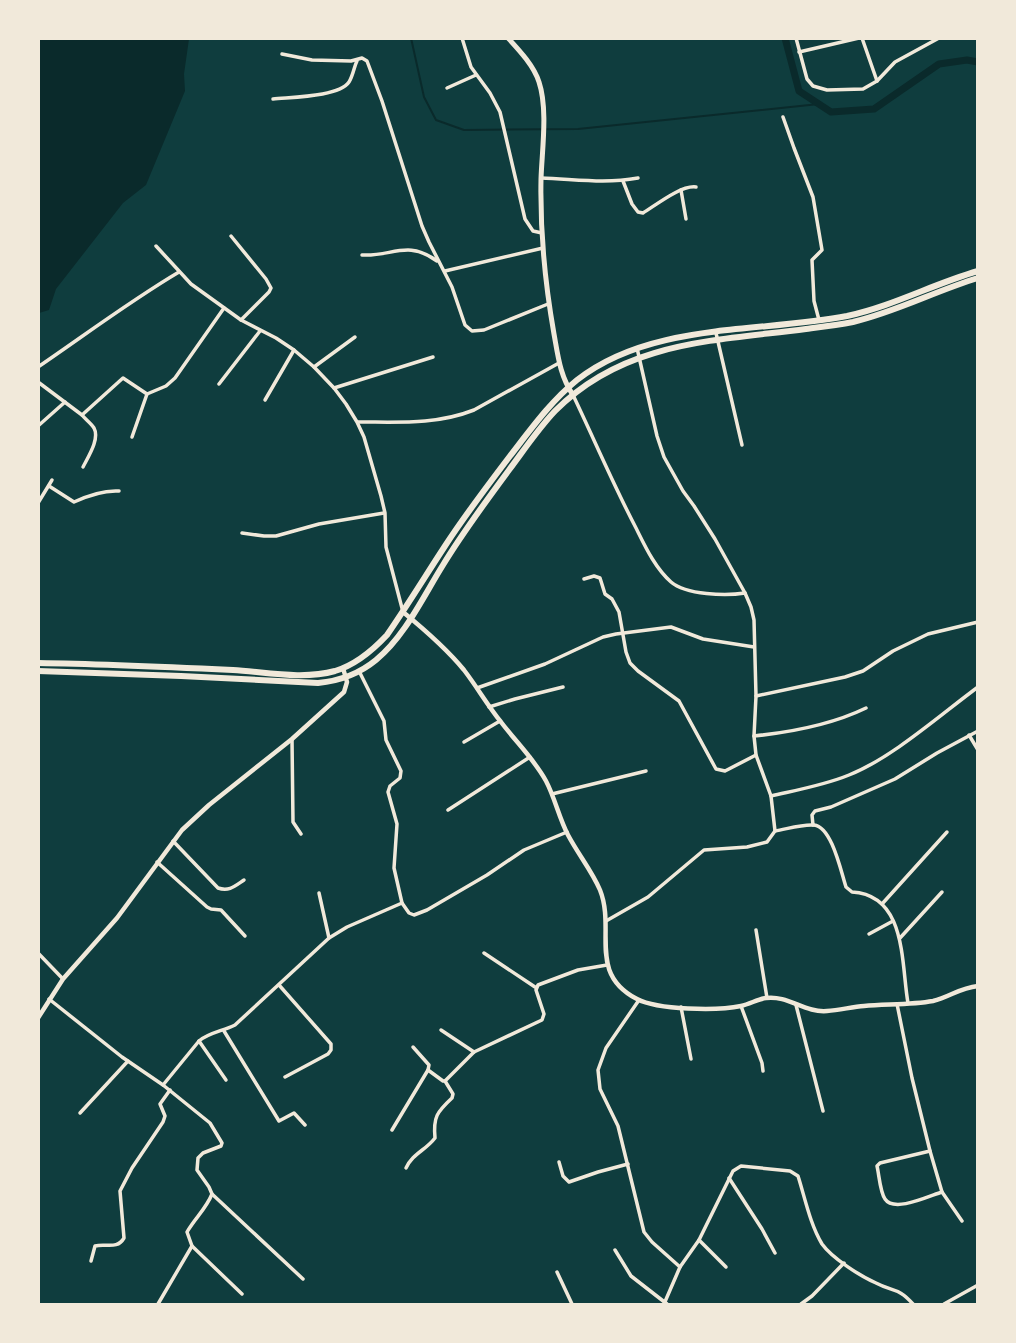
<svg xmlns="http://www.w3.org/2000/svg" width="1016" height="1343" font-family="'IBM Plex Sans',sans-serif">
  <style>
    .water { fill: #0a2a2b }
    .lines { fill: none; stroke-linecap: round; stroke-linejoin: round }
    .stream { stroke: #0a2a2b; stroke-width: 2 }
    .canal { stroke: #0a2a2b; stroke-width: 7 }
    .minor { stroke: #f1e9da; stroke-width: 3.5 }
    .tertiary { stroke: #f1e9da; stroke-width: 4.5 }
    .primary { stroke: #f1e9da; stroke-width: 5 }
    .trunk { stroke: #f1e9da; stroke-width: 6 }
  </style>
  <rect width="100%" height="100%" fill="#0f3d3e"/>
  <path class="water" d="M39,38L189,39L184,74L185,91L146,185L123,203L56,289L49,310L39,313Z"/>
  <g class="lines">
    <path class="stream" d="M411,38L424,97L436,120L464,130L578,129L819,104"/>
    <path class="canal" d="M785,38L799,91L831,112L874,109L939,64L967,60L978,62"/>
    <g class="minor">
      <path d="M462,38L471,67L490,93L500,112L525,219L533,231L542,233"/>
      <path d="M796,38L807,79L813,86L827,90L863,89L877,81L895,62L939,38"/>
      <path d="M862,38L877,81"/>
      <path d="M799,52L859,38"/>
      <path d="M282,54L312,60L351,61L362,58L367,61L382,101L422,226L429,242L452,287L465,325L472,331L484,330L548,304"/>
      <path d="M447,88L476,75"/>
      <path d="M273,99C290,97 339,97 349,82C353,76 354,67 357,61"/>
      <path d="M783,117L794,148L813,197L822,250L812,260L814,301L819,320"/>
      <path d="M541,178C575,179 604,184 638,178"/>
      <path d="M623,181L632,204L638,212L643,213C656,205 681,185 696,187"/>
      <path d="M681,190L686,219"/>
      <path d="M231,236L266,279L271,288L269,292L241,320"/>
      <path d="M156,246L191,284L241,320L276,338L294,350L314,367L334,388L346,404L357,422L364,437L381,496L385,513L386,547L403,612"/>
      <path d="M362,255C392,257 407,239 437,261"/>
      <path d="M445,271L543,248"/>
      <path d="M716,333L742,445"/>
      <path d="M637,348L657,436L664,457L683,491L694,506L715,539L745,593L751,607L754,620L756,696L754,736L756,755L771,796L775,831"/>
      <path d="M38,367C85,335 130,301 179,272"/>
      <path d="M314,367L355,337"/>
      <path d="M38,382L82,415L123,378L147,394L166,386L175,378L224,308"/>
      <path d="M219,384L260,331"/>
      <path d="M334,388L433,357"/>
      <path d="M573,395C594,439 613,484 636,528C645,546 655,568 671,582C686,595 726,596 745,593"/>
      <path d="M265,400L294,350"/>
      <path d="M82,415C85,419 91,423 94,428C100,439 88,457 83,467"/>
      <path d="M358,422C398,422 436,425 474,410L559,363"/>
      <path d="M38,426L65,402"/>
      <path d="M132,437L147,394"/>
      <path d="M49,486L74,502C89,495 103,490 119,491"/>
      <path d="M38,503L52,480"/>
      <path d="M242,533L264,536H276L319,524L384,513"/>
      <path d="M584,579L594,576L600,578L605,594L612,599L619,612L626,652L630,663L638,671L679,701L716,769L725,771L756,755"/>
      <path d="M359,671L384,721L386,740L401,771L400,778L390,786L388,792L397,824L394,868L402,903"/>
      <path d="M477,688L545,664L603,637L616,634L671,627L703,639L754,647"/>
      <path d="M756,696L845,677L863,671L893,651L928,634L978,622"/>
      <path d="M489,707L515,699L563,687"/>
      <path d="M969,735L978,750"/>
      <path d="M754,736C793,732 831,725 866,708"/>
      <path d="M292,739L293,822L301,834"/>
      <path d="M464,742L500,721"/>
      <path d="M552,794L646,771"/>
      <path d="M771,796C797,790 825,785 849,775C892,758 940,715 978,687"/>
      <path d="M448,810L530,757"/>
      <path d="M813,825L812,815L815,811L831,807L895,779L937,753L978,731"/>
      <path d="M173,841L218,888C229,892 235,886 244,880"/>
      <path d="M157,862L207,907L211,909L221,910L245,936"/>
      <path d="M319,893L329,938"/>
      <path d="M882,904L947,832"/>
      <path d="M606,921L648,897L704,850L747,847L767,842L775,831C787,829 802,824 814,825C832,827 841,872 846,887L852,892C907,895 901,964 908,1003"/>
      <path d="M756,930L767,998"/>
      <path d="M869,934L893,921"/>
      <path d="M900,938L942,892"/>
      <path d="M38,953L63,979"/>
      <path d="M484,953L535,987"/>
      <path d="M279,985L331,1044V1050L328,1054L285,1077"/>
      <path d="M49,999L122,1057L163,1085L199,1041C208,1033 223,1031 235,1025L329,938L347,927L402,903L409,913L414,915L427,910L487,875L524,850L567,832"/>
      <path d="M639,1000L606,1048L598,1070L600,1089L618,1126L644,1232L652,1242L680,1267L664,1304"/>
      <path d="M897,1004L912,1078L930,1151L942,1192L962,1221"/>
      <path d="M796,1005L823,1111"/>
      <path d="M741,1006L762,1063L763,1071"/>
      <path d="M681,1007L691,1059"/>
      <path d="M441,1030L474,1052"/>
      <path d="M224,1031L279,1121L294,1113L305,1125"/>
      <path d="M199,1041L226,1080"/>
      <path d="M978,1046V1083"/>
      <path d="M413,1047L429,1065L428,1070"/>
      <path d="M80,1113L128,1061"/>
      <path d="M392,1130L428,1070L443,1081H445L474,1052L542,1020L544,1014L536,990L538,985L578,970L607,965"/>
      <path d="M930,1151L880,1163L877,1166C879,1174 880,1192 885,1199C894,1213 929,1196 942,1192"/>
      <path d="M559,1162L563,1176L569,1182L598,1172L628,1164"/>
      <path d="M406,1168C413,1153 425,1151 435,1138C433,1117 437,1112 452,1098L453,1094L445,1081"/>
      <path d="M729,1178L762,1229L775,1253"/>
      <path d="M212,1194L303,1279"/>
      <path d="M699,1240L726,1267"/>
      <path d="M192,1246L242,1294"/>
      <path d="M615,1250L631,1276L667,1304"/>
      <path d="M91,1261L95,1246C106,1243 117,1250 124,1238L120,1191L132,1168L163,1122L165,1116L160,1104L170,1090"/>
      <path d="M680,1267L699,1240L733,1171L741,1166L790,1171L798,1176C805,1198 810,1224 822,1244C832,1258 860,1276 876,1283C893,1292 898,1287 913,1304"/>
      <path d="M557,1272L572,1304"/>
      <path d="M158,1304L192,1246L187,1232C195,1218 206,1209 212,1194L209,1187L197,1170L198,1158L203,1153L221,1146L222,1143L210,1123L163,1085"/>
      <path d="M801,1304L812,1296L844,1263"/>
      <path d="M944,1304L978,1285"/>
    </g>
    <g class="tertiary">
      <path d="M403,612C425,630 446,648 464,670C477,687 488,706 501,722C516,742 534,759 546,781C555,798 559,818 568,835C578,854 592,871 600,890C616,930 587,973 637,999C658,1010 717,1011 741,1006C750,1004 758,999 766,998C788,995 805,1013 827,1011C840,1010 852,1007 864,1006C886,1004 911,1005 933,1001C950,997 959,988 978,986"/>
      <path d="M38,1018L63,979L117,918L182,830L209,805L292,739L344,692L347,682L343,668"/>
    </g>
    <path class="primary" d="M508,38C520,51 534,66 539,82C548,109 542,150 541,179C540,231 545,283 554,334C558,356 560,376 573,395"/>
    <g class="trunk">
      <path d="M38,663C103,664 168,667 233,670C266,672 302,680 335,671C355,665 373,650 387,635C407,606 426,575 445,546C465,515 488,485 510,456C531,429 551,401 577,380C651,322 759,333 847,316C893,306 933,284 978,271"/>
      <path d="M38,671L181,676L318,683C339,681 359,674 376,660C405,636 423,597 443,565C463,532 486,501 509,470C524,450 538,429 555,411C624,341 714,341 806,329C821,327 837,325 853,322C896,312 935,291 978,278"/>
    </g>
  </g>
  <rect width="1016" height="1343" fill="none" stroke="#f1e9da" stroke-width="80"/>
</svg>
